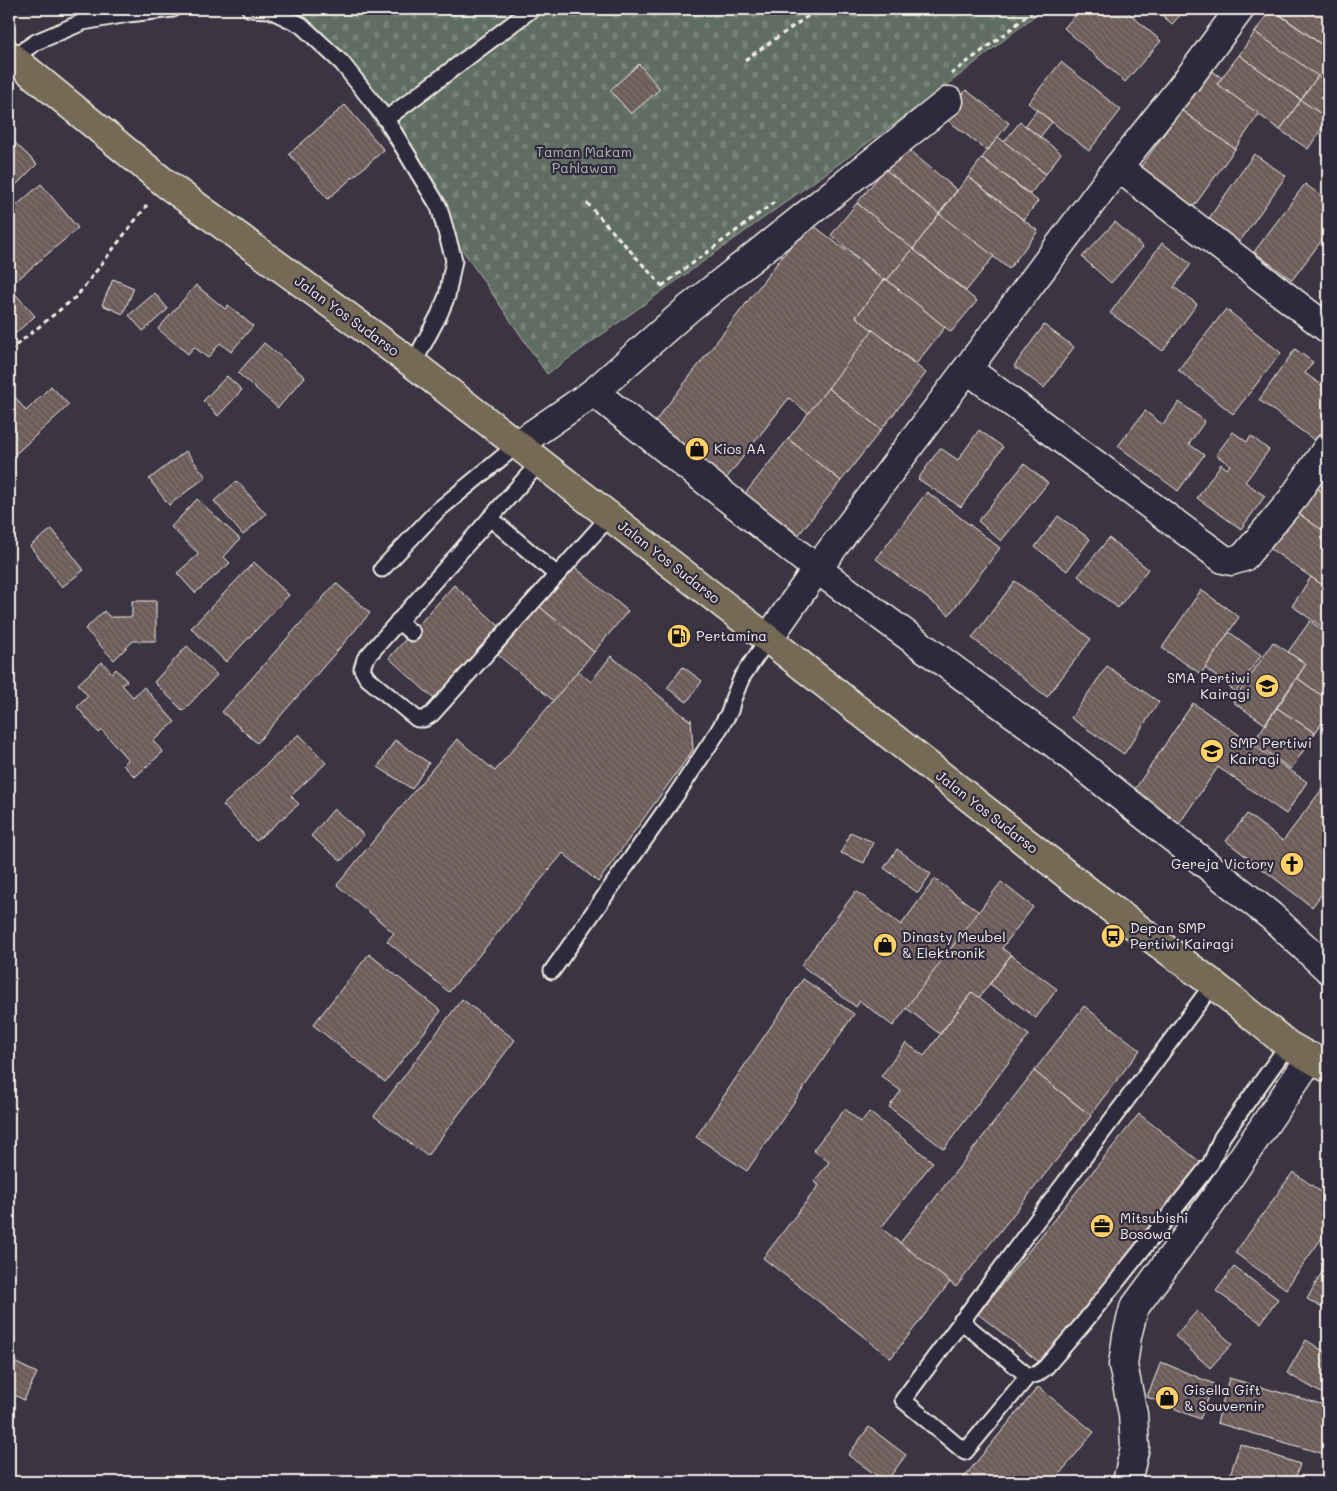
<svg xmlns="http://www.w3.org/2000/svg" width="1337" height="1491" font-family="Mali,sans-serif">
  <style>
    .cemetery { fill: url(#cemetery-stones); stroke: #aaafa5 }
    .building { fill: url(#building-back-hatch); stroke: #f4f1e8 }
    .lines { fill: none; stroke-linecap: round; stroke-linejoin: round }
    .service-casing { stroke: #f4f1e8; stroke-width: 19 }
    .minor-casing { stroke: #f4f1e8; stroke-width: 31 }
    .trunk-casing { stroke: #f4f1e8; stroke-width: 31 }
    .path { stroke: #f4f1e8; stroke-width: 3; stroke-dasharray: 5 4; stroke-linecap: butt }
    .service { stroke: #2f2a3d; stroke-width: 15 }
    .minor { stroke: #2f2a3d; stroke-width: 28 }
    .trunk { stroke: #756a55; stroke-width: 28 }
    .labels { text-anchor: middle; stroke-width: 4.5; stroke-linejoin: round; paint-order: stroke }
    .park-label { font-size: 14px; fill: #b1b6ac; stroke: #2f2a3d }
    .street-label { font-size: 14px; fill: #f4f1e8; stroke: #2f2a3d }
    .poi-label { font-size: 14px; fill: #f4f1e8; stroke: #2f2a3d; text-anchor: start }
  </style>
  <defs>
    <pattern id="cemetery-stones" width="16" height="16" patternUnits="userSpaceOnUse" patternTransform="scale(1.25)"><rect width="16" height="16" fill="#606d62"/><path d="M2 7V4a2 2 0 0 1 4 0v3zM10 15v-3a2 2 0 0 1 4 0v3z" fill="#778278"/></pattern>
    <pattern id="building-back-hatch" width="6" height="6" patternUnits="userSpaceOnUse" patternTransform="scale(1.25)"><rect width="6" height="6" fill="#6b5b59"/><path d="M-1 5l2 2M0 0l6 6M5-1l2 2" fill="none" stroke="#817371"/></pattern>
  </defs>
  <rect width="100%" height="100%" fill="#3b3443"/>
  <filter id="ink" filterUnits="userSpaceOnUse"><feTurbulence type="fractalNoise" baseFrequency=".02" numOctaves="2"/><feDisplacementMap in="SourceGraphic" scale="10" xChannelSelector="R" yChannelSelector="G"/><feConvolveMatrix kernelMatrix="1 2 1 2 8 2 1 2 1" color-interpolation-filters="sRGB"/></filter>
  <g filter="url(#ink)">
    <path class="cemetery" d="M298,9H1043L937,93L547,374Z"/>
    <g class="building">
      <path d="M1081,9H1124L1161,41L1125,82L1064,28Z"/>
      <path d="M1155,9H1186L1172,24Z"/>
      <path d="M1271,9L1328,49V84L1255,32Z"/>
      <path d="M1272,9H1328V49Z"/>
      <path d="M1255,32L1318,76L1301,100L1239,55Z"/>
      <path d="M1239,55L1301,100L1280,130L1217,84Z"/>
      <path d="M1061,62L1121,110L1089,151L1028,103Z"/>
      <path d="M639,64L660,89L631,114L610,90Z"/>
      <path d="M1210,69L1222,78L1217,84L1259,114L1235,149L1181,110Z"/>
      <path d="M1318,76L1328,84V119L1301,100Z"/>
      <path d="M966,90L1009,123L987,151L945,118Z"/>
      <path d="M1301,100L1328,119L1308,149L1280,130Z"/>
      <path d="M345,105L384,150L328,199L289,154Z"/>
      <path d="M1037,110L1052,122L1040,137L1025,126Z"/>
      <path d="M1181,110L1235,149L1189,213L1135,175Z"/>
      <path d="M1020,122L1061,153L1046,174L1004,142Z"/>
      <path d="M9,137L37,164L9,192Z"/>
      <path d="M998,137L1046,174L1030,194L982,158Z"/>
      <path d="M904,146L957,190L939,214L885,169Z"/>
      <path d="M1254,154L1286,176L1238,244L1207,221Z"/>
      <path d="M982,158L1038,201L1024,220L968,177Z"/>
      <path d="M885,169L939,214L913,249L857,203Z"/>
      <path d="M968,177L1038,231L1009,269L939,214Z"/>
      <path d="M41,184L78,228L9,287V212Z"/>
      <path d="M1305,184L1328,201V232L1292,280L1254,252Z"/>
      <path d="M857,203L913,249L887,280H884L831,235Z"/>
      <path d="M939,214L994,256L966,291L913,249Z"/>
      <path d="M809,222L884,280L856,317L873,330L809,414L789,398L725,480L653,424Z"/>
      <path d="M1115,222L1143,247L1111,283L1082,257Z"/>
      <path d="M1162,243L1191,264L1174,287L1197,304L1163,351L1110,313Z"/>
      <path d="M913,249L977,301L951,332L887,280Z"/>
      <path d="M113,279L134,288L123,314L102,305Z"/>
      <path d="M884,280H887L945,327L916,364L856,317Z"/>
      <path d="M196,285L225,309L228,305L253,326L231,352L220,343L208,358L194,347L188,354L158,329Z"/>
      <path d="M9,287L35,316L9,339Z"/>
      <path d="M155,293L168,309L143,331L129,315Z"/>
      <path d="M1226,309L1281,353L1233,414L1178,370Z"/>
      <path d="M1044,325L1074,347L1044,388L1014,366Z"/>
      <path d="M873,330L926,373L881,430L828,388Z"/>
      <path d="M264,343L305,377L278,408L238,373Z"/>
      <path d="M1295,349L1313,362L1305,373L1328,390V427L1317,442L1259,400Z"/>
      <path d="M227,376L242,390L218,416L203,401Z"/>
      <path d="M51,386L69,405L10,459L9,457V402L15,397L26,411Z"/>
      <path d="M828,388L881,430L841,481L788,439Z"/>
      <path d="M1179,402L1205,421L1189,444L1204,455L1178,491L1118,446L1145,411L1163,425Z"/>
      <path d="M979,430L1003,447L961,507L918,479L940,448L958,460Z"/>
      <path d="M1233,432L1247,442L1251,436L1269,450L1245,482L1265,496L1241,529L1197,498L1221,464L1227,469L1230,465L1216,455Z"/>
      <path d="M788,439L841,481L793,542L740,500Z"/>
      <path d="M186,451L206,477L169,505L149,479Z"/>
      <path d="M1328,452V496L1308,482Z"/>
      <path d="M1024,464L1048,483L1001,541L978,521Z"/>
      <path d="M237,481L266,514L243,535L214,501Z"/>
      <path d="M1308,482L1328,496V534L1290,508Z"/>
      <path d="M927,492L1000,548L949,615L876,559Z"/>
      <path d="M197,499L240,539L224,557L230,563L195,593L177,573L199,554L171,527Z"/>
      <path d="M1290,508L1328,534V589L1265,545Z"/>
      <path d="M1058,516L1090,539L1067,571L1035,547Z"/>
      <path d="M52,529L84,570L62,587L30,546Z"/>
      <path d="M1109,538L1148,569L1118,608L1078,576Z"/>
      <path d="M254,562L289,595L226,662L191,628Z"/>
      <path d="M572,565L628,611L594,652L539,606Z"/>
      <path d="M1311,577L1328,589V631L1292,606Z"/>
      <path d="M1015,581L1091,639L1047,697L972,638Z"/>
      <path d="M336,583L370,613L257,743L222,712Z"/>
      <path d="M454,585L499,626L434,699L389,658Z"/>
      <path d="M1201,590L1239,617L1201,674L1162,648Z"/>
      <path d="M132,601H156V641H133L114,660L85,629L104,611L111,618V617H132Z"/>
      <path d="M539,606L594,652L554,701L498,655Z"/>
      <path d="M1310,621L1328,634V700L1297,678L1306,664L1288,652Z"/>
      <path d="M1229,632L1261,655L1236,692L1205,668Z"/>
      <path d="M1273,642L1306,664L1265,724L1233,702Z"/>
      <path d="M187,646L217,675L183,711L154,682Z"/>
      <path d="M611,656L690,721L691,719L693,750L598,882L563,853L449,992L387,941L394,933L337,885L457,739L495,771L578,671L591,682Z"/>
      <path d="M102,662L112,673L116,669L127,681L122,685L133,697L144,687L175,722L153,741L163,752L135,777L123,765L128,760L102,730L99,733L77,707L88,696L78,684Z"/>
      <path d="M1107,666L1159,702L1124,754L1071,718Z"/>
      <path d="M683,667L702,681L687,702L667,688Z"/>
      <path d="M1297,678L1328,700V714L1315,733L1277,708Z"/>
      <path d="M1193,703L1307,782L1286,814L1218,767L1179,824L1133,792Z"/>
      <path d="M1277,708L1315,733L1291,769L1253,742Z"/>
      <path d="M299,734L326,763L291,796L299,804L256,841L223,805Z"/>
      <path d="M395,740L429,763L412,789L378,767Z"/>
      <path d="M1328,781V886L1312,907L1226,841L1247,814L1283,841Z"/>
      <path d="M334,809L364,835L341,861L311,836Z"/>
      <path d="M850,832L873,842L864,863L841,853Z"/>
      <path d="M897,849L931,874L918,893L884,868Z"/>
      <path d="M935,879L979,912L893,1026L860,1001L856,1007L801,965L856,891L901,925Z"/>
      <path d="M1001,882L1033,907L1002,948L1011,955L979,998L972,992L940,1034L906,1008Z"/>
      <path d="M369,954L441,1011L385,1082L313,1025Z"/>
      <path d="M1011,955L1057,989L1036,1018L990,984Z"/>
      <path d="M803,979L854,1014L747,1171L696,1137Z"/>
      <path d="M972,992L1029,1035L944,1149L889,1107L901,1091L881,1076L906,1043L924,1056Z"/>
      <path d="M462,999L515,1040L427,1156L374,1116Z"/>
      <path d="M1084,1006L1140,1050L1090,1115L1034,1071Z"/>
      <path d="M1034,1071L1091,1116L956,1287L900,1243Z"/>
      <path d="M845,1109L861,1122L869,1112L933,1162L881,1228L950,1282L891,1358L763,1258L819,1185L814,1182L829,1162L813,1150Z"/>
      <path d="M1139,1114L1204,1165L1040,1363L978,1314Z"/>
      <path d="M1293,1172L1328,1197V1229L1286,1289L1235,1253Z"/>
      <path d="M1328,1261V1301L1324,1309L1307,1299Z"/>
      <path d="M1234,1267L1278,1299L1261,1323L1216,1291Z"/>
      <path d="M1197,1311L1232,1344L1210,1368L1175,1336Z"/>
      <path d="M1306,1340L1328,1354V1384L1323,1394L1287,1373Z"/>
      <path d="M10,1360L37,1373L24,1400L9,1392V1363Z"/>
      <path d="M1161,1362L1214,1384L1200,1419L1147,1397Z"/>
      <path d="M1229,1378L1328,1406V1455L1217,1423Z"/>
      <path d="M1038,1387L1094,1432L1053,1482H960Z"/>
      <path d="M869,1427L906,1455L886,1482L848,1455Z"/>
      <path d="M1240,1444L1300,1464L1294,1482L1228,1481Z"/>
    </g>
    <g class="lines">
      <g class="service-casing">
        <g id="service">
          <path d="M250,9L270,10L301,25L342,63L386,119L439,207L454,260L447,296L439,315L413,364"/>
          <path d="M12,58L36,42L83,22L128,14L173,9"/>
          <path d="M386,119L532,9"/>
          <path d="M540,462L365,659L362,669L367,678L417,719H424L432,714L610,516"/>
          <path d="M490,518L557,575"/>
          <path d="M382,569L437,511L517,445"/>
          <path d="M398,621L412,633"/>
          <path d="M552,971L676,795L717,733L730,711L733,699L742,677L768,639"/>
          <path d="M961,1321L1028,1376L965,1452L903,1400L1213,984"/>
          <path d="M1028,1376L1037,1374L1045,1368L1082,1325L1211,1163L1222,1137L1288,1045"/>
        </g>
      </g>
      <g class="minor-casing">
        <g id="minor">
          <path d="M1118,167L1328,329"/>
          <path d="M967,369L1223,559L1231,561L1244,557L1291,501L1328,447"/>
          <path d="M594,392L817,569L1055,744L1271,916L1328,969"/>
          <path d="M517,445L594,392L688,309L949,101"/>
          <path d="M768,639L817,569L967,369L1118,167L1188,79L1240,9"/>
          <path d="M1127,1482L1135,1447L1133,1414L1123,1365L1127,1336L1134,1308L1215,1198L1311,1057"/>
        </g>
      </g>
      <g class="trunk-casing">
        <path id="trunk" d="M9,55L165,183L413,364L768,639L1089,892L1213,984L1288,1045L1328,1068"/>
      </g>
      <g class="path">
        <path d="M745,60L818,9"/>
        <path d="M951,74L1006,33L1035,9"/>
        <path d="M587,203L663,287"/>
        <path d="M662,286L776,201"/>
        <path d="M9,351L77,296L147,205"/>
      </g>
      <use href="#service" class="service"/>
      <use href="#minor" class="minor"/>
      <use href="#trunk" class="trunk"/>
    </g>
  </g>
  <defs>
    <g id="shop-disc" transform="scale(1.25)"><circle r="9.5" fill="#ffd166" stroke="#2f2a3d"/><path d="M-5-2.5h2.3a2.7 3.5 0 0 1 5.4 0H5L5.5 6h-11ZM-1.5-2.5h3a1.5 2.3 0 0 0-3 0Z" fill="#111"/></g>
    <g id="fuel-disc" transform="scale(1.25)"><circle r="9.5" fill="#ffd166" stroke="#2f2a3d"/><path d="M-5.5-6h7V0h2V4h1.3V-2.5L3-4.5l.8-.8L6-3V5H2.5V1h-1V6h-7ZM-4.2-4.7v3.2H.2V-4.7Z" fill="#111"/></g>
    <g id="school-disc" transform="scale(1.25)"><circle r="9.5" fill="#ffd166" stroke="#2f2a3d"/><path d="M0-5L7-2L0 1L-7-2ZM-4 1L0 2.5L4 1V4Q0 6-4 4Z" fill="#111"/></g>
    <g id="church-disc" transform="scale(1.25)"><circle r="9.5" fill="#ffd166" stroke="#2f2a3d"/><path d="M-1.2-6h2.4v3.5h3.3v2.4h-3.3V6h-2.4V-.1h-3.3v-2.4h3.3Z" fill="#111"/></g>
    <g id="bus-disc" transform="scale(1.25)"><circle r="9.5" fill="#ffd166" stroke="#2f2a3d"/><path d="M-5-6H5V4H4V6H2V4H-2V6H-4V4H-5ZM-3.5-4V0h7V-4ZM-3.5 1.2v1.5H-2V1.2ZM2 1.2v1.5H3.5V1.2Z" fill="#111"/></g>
    <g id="office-disc" transform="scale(1.25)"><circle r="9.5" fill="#ffd166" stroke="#2f2a3d"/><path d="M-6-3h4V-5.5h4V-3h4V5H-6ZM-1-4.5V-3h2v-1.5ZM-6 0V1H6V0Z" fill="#111"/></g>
  </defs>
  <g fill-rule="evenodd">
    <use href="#shop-disc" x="697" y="449"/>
    <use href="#fuel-disc" x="679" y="636"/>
    <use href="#school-disc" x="1267" y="686"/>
    <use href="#school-disc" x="1212" y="751"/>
    <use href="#church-disc" x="1292" y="864"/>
    <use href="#bus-disc" x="1113" y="936"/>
    <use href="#shop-disc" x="885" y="945"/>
    <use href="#office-disc" x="1102" y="1226"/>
    <use href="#shop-disc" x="1167" y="1398"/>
  </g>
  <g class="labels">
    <g class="park-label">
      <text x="584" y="157">Taman Makam<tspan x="584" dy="16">Pahlawan</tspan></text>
    </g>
    <g class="street-label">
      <text transform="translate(347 316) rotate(36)" y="5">Jalan Yos Sudarso</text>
      <text transform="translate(669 562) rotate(38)" y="5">Jalan Yos Sudarso</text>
      <text transform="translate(987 812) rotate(38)" y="5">Jalan Yos Sudarso</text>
    </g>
    <g class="poi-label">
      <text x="714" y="454">Kios AA</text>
      <text x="696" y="641">Pertamina</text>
      <text x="1250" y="683" text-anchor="end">SMA Pertiwi<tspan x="1250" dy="16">Kairagi</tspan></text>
      <text x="1230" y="748">SMP Pertiwi<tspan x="1230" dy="16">Kairagi</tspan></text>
      <text x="1274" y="869" text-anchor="end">Gereja Victory</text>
      <text x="1130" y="933">Depan SMP<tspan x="1130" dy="16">Pertiwi Kairagi</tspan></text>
      <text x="902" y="942">Dinasty Meubel<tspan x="902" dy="16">&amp; Elektronik</tspan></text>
      <text x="1120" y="1223">Mitsubishi<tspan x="1120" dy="16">Bosowa</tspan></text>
      <text x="1184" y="1395">Gisella Gift<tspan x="1184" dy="16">&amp; Souvernir</tspan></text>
    </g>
  </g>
  <rect width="1337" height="1491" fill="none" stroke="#2f2a3d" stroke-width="30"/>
  <rect x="15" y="15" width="1307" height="1461" fill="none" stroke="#f4f1e8" stroke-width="2" filter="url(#ink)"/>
</svg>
